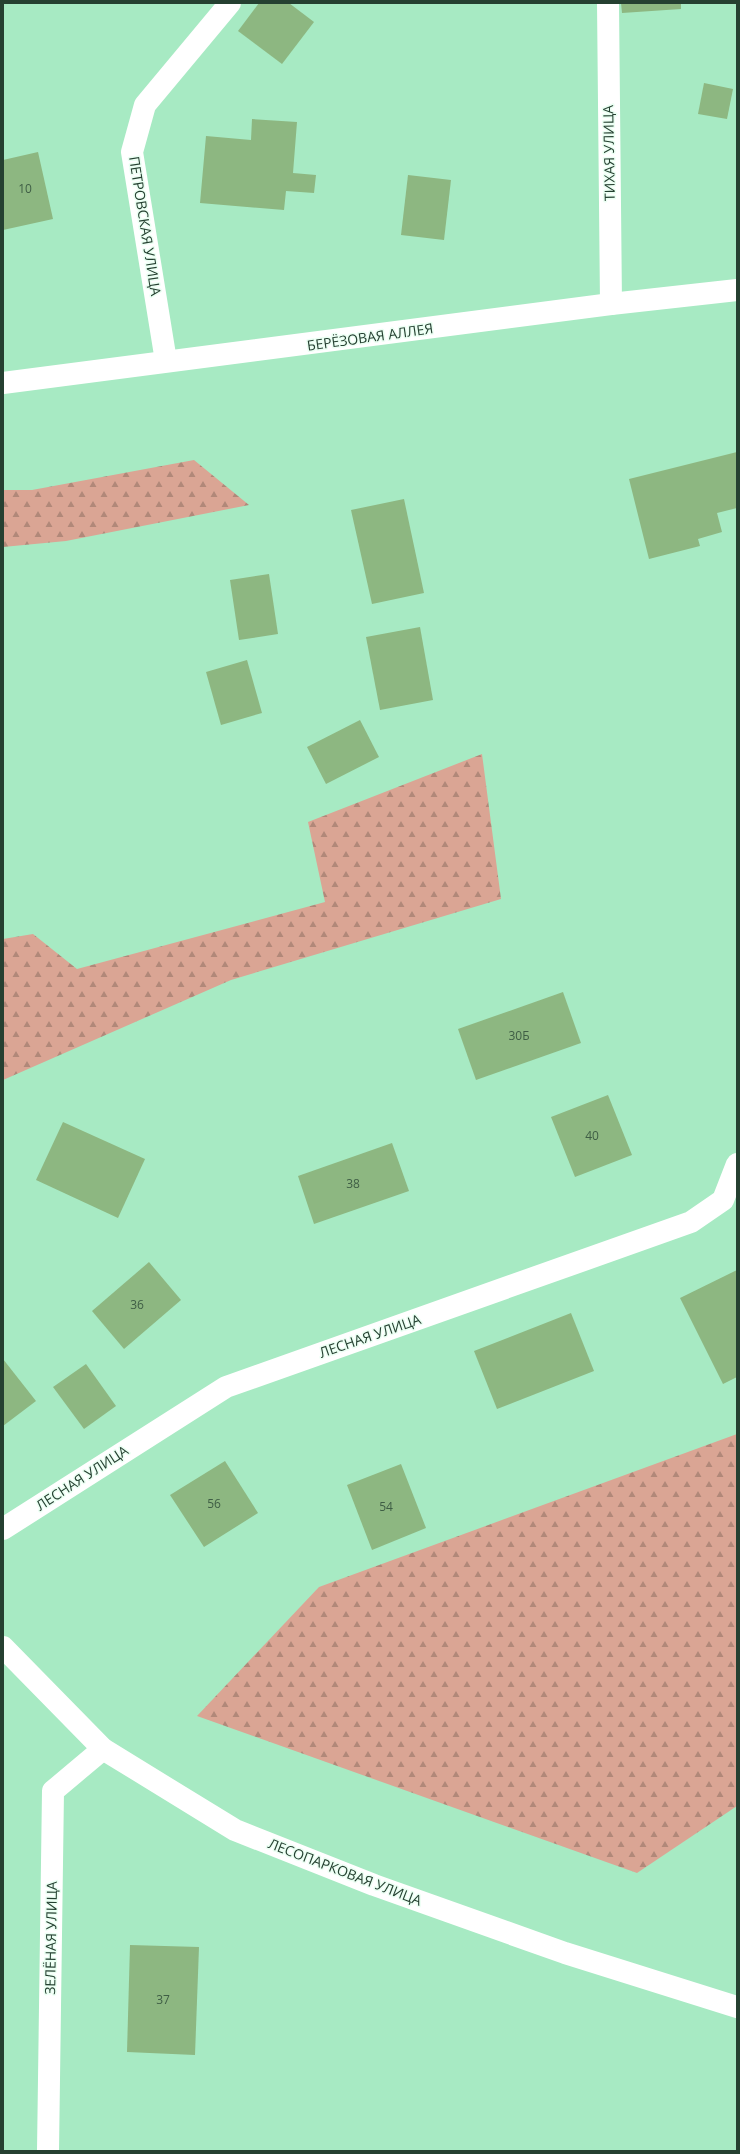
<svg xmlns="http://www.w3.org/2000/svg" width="740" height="2154" font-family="'Open Sans',sans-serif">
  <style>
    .forest { fill: url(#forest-firs) }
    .building { fill: #8db781 }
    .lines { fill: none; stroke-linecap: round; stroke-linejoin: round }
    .minor { stroke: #fff; stroke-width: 22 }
    .tertiary { stroke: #fff; stroke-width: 22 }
    .labels { text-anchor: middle; stroke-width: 3; stroke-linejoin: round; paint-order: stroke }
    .number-label { font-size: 12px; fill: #3f5e45 }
    .street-label { font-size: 14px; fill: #254031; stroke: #ebfff3 }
  </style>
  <defs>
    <pattern id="forest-firs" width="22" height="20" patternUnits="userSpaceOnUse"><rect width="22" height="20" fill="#daa594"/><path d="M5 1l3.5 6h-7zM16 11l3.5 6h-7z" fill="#b18879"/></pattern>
  </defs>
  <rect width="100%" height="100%" fill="#a7eac3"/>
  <g class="forest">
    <path d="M194,460L249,505L66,541L3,547V490H32Z"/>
    <path d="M482,754L501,899L231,980L3,1080V939L33,934L77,969L325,902L308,822Z"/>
    <path d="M737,1434V1806L637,1873L197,1716L319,1587Z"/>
  </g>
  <g class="building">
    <path d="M259,3H289L314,22L282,64L238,31Z"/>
    <path d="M621,3H681V9L622,13Z"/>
    <path d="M704,83L733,89L727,119L698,114Z"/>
    <path d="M252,119L297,122L293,173L316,175L314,193L286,191L284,210L200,203L206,136L251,140Z"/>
    <path d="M38,152L53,219L3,230V160Z"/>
    <path d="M408,175L451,180L444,240L401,235Z"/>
    <path d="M737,452V508L717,513L722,532L698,539L700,546L649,559L629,479Z"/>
    <path d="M404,499L424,593L372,604L351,510Z"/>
    <path d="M269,574L278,634L239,640L230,580Z"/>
    <path d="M420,627L433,700L380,710L366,637Z"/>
    <path d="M247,660L262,713L221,725L206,672Z"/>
    <path d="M360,720L379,757L326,784L307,747Z"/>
    <path d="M563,992L581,1043L476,1080L458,1029Z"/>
    <path d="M608,1095L632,1155L575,1177L551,1117Z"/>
    <path d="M63,1122L145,1159L118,1218L36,1180Z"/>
    <path d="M392,1143L409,1191L314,1224L298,1176Z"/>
    <path d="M149,1262L181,1300L124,1349L92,1311Z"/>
    <path d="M737,1270V1377L723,1384L680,1298Z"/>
    <path d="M571,1313L594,1371L497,1409L474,1351Z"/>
    <path d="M3,1359L36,1401L3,1426Z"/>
    <path d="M86,1364L116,1406L84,1429L53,1387Z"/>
    <path d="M225,1461L258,1513L204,1547L170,1495Z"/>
    <path d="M401,1464L426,1528L372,1550L347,1485Z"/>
    <path d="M130,1945L199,1947L195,2055L127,2052Z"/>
  </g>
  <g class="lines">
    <g class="minor">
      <path d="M608,3L611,304"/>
      <path d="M166,361L132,152L145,105L230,3"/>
      <path d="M3,1529L226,1387L691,1222L723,1200L737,1164"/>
      <path d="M48,2151L53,1791L103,1749"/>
    </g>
    <g class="tertiary">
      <path d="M3,383L611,304L737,290"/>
      <path d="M3,1647L103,1749L235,1830L374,1885L565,1953L737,2007"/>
    </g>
  </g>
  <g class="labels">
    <g class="number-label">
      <text x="25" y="193">10</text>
      <text x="519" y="1040">30Б</text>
      <text x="592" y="1140">40</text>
      <text x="353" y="1188">38</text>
      <text x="137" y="1309">36</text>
      <text x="214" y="1508">56</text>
      <text x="386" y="1511">54</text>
      <text x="163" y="2004">37</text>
    </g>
    <g class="street-label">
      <text transform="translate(609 153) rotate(-91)" y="5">ТИХАЯ УЛИЦА</text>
      <text transform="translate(145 226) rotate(81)" y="5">ПЕТРОВСКАЯ УЛИЦА</text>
      <text transform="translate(370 337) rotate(-8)" y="5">БЕРЁЗОВАЯ АЛЛЕЯ</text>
      <text transform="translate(370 1336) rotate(-19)" y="5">ЛЕСНАЯ УЛИЦА</text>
      <text transform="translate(82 1478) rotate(-33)" y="5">ЛЕСНАЯ УЛИЦА</text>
      <text transform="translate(345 1872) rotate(21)" y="5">ЛЕСОПАРКОВАЯ УЛИЦА</text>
      <text transform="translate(51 1938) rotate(-89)" y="5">ЗЕЛЁНАЯ УЛИЦА</text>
    </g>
  </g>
  <rect width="740" height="2154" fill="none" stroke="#254031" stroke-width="8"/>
</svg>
